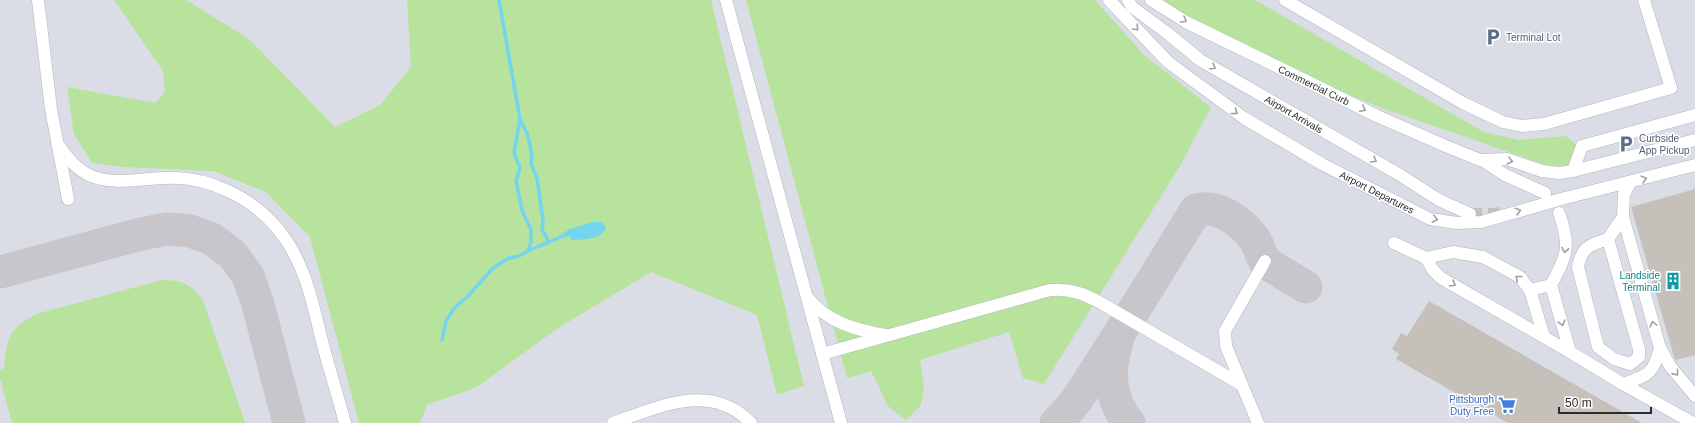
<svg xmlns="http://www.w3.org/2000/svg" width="1695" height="423" font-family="Arial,sans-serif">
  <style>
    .airport { fill: #dadde6 }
    .green { fill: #b8e39c }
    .water { fill: #73d5ee }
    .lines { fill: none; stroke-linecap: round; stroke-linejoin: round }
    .stream { stroke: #73d5ee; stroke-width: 3.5 }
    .taxiway { stroke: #c8c6ca; stroke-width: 33 }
    .building { fill: #c6c0bb }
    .minor-tunnel { stroke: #c7c1bb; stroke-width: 12; stroke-dasharray: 12 6; stroke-linecap: butt }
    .minor-casing { stroke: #b2b6bf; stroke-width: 13 }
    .minor { stroke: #fff; stroke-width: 12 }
    .oneway { stroke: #a0a0a0 }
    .labels { text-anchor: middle; stroke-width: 3; stroke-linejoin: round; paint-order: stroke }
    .service-label { font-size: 10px; fill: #4e5e75; stroke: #fff; text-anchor: start }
    .street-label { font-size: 10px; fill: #2c2c2c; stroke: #fff }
    .culture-label { font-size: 10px; fill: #0d838f; stroke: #fff; text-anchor: end }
    .shop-label { font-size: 10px; fill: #366cbe; stroke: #fff; text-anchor: end }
  </style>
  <rect width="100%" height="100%" fill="#eee6df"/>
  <rect class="airport" x="0" y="0" width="1695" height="423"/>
  <g class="green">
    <path d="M114,0H186L249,39L335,127L380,105L411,67L407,0H711L804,386L777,395L757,315L651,272L558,328L477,387L427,405L420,423H359L310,237L266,192L213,171L123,167L92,163L74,134L67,87L155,103L165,92L163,71Z"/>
    <path d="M746,0H1095L1145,56L1211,107L1180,166L1044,384L1023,378L1009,332L920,360L924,386L921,405L906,420L888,406L871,371L847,378Z"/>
    <path d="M1157,0H1255L1484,132L1519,140L1566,136L1578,146L1573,165L1562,166L1546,165L1379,107L1333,88L1191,21Z"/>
    <path d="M162,280C182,280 191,284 203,300L245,423H12L0,378V370L4,368C8,336 7,331 36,314Z"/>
  </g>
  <path class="water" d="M593,222H602L606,227C603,239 586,239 575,240H572L569,236L559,239L558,238L559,236L570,229Z"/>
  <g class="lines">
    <g class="stream">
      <path d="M520,120L527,133L532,155L531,164L537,178L543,220L542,230L547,238V244"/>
      <path d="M528,251L558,238"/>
      <path d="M442,340L446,321L455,307L468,296L493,268L509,258L519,256L528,251L531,242V230L522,210L516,181L520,168L514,153L520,119L499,0"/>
    </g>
    <g class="taxiway">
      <path d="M0,272L141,234L167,229L190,231L212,239L233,255L248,276L257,301L289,423"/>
      <path d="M1117,343C1107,371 1110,400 1129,423"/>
      <path d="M1056,423C1076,405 1089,381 1103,359C1135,310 1165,260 1196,210C1219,204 1243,223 1255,240C1260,248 1261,256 1266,263L1306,287"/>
    </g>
  </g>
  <g class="building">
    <path d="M1695,189V355L1675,360L1631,207Z"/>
    <path d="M1429,301L1642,423H1508L1396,359L1399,354L1392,349L1401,333L1407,336Z"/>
  </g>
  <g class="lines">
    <path class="minor-tunnel" d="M1470,214H1491L1503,213"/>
    <g class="minor-casing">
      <g id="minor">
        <path d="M38,0L51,109L68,199"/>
        <path d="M726,0L841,423"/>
        <path d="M1109,0L1168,62L1244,118L1322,164L1430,219L1457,223L1481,222L1565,198L1695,165"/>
        <path d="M1128,0L1132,7L1166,32L1200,60L1400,175L1439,200L1470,214"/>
        <path d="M1151,0L1186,22L1276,66L1377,116L1448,147L1480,160L1507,159L1542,171L1559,173L1573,171L1695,140"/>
        <path d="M1285,0L1463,103L1503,122L1522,126L1544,124L1671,88L1644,0"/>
        <path d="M57,143C67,157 75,169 91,176C113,185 140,179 163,178C209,175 257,199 284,237C306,268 313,305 322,341C329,369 338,396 345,423"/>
        <path d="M1482,160L1505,175L1545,193"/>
        <path d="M1573,171L1582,146L1695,115"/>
        <path d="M1559,213C1571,246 1567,256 1551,285L1570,352L1623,384C1648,375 1653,375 1660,348L1623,217L1624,194L1629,185"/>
        <path d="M1608,239L1639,349V357L1630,364L1614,359L1598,347L1578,267C1582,246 1590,245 1608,239Z"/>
        <path d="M1608,239L1623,217"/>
        <path d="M1394,243L1426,258L1433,270L1441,278L1570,352"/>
        <path d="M1426,258L1453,252L1483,257L1520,277L1530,290L1551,285"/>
        <path d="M1530,290L1544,337"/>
        <path d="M808,298C827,322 856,330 885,335"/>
        <path d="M1660,348L1670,366L1695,396"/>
        <path d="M822,354L1050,290C1070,288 1084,294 1101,303L1242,385L1226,346L1225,331L1265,261"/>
        <path d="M1623,384L1693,423"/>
        <path d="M1242,385L1258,423"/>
        <path d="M613,423C658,407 711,381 751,423"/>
      </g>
    </g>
    <use href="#minor" class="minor"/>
  </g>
  <defs><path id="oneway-chevron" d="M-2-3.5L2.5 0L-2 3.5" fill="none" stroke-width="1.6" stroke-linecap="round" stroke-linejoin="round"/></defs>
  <g class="oneway">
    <use href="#oneway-chevron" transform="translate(1184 20) rotate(30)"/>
    <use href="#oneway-chevron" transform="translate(1136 28) rotate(46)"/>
    <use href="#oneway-chevron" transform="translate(1213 67) rotate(30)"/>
    <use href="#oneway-chevron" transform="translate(1363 109) rotate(26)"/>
    <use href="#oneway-chevron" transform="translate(1235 112) rotate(37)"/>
    <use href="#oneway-chevron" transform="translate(1374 160) rotate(30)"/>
    <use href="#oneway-chevron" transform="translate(1510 161) rotate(14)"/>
    <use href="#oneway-chevron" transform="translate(1644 179) rotate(-15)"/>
    <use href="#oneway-chevron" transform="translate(1518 211) rotate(-15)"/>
    <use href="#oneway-chevron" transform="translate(1435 219) rotate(11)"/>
    <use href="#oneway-chevron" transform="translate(1565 250) rotate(100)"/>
    <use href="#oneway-chevron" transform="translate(1518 278) rotate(-142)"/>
    <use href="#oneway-chevron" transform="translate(1453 284) rotate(30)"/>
    <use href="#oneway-chevron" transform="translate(1562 323) rotate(74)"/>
    <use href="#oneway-chevron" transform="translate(1653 324) rotate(-105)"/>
    <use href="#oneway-chevron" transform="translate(1676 373) rotate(51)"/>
  </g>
  <defs>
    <g id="parking-bare" transform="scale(1.38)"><path d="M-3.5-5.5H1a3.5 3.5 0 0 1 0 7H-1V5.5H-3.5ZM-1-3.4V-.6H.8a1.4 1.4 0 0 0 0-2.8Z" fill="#5c6f8a" stroke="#fff" stroke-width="2.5" paint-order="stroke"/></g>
    <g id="building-bare" transform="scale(1.38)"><path d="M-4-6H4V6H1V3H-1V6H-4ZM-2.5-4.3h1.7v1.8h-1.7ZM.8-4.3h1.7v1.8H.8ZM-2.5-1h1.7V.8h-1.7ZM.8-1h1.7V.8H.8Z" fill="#0f9aa8" stroke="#fff" stroke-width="2.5" paint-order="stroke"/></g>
    <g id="supermarket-bare" transform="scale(1.38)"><path d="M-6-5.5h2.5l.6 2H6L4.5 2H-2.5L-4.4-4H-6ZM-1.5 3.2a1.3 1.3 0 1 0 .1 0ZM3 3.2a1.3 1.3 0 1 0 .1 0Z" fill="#3f7fe0" stroke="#fff" stroke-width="2.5" paint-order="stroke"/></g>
  </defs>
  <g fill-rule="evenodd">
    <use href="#parking-bare" x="1493" y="37"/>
    <use href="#parking-bare" x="1626" y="144"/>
    <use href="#building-bare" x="1673" y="281"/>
    <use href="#supermarket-bare" x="1507" y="405"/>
  </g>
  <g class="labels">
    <g class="service-label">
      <text x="1506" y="41">Terminal Lot</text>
      <text x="1639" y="142">Curbside<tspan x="1639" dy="12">App Pickup</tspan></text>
    </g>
    <g class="street-label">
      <text transform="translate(1314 85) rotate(26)" y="4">Commercial Curb</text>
      <text transform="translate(1294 114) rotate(30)" y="4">Airport Arrivals</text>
      <text transform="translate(1377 192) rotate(27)" y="4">Airport Departures</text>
    </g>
    <g class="culture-label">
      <text x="1660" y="279">Landside<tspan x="1660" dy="12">Terminal</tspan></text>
    </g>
    <g class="shop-label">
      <text x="1494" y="403">Pittsburgh<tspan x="1494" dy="12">Duty Free</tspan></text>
    </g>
  </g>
  <path d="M1559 407v6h92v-6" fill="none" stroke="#2c2c2c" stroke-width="2"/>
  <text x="1565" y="407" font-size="12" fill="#2c2c2c" stroke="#ffffff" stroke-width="3" paint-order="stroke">50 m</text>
</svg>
